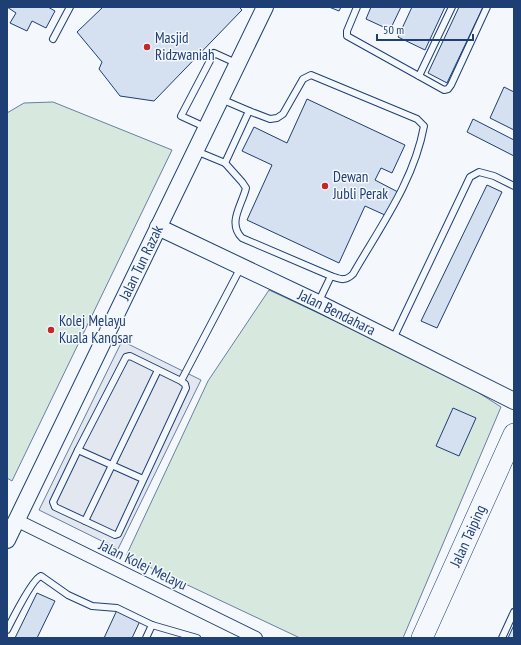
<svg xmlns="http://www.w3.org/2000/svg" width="521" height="645" font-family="'PT Sans Narrow',sans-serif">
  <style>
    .green { fill: #d7e8df; stroke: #687fa3 }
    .parking { fill: #e3e8f0; stroke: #687fa3 }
    .building { fill: #d5e0f0; stroke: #1d3f73 }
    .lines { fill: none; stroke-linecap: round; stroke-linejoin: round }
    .lane-casing { stroke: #1d3f73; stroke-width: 8 }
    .street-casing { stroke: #1d3f73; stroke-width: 14 }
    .secondary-casing { stroke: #1d3f73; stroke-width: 18 }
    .highway-casing { stroke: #1d3f73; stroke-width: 22 }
    .lane { stroke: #f4f7fb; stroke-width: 6 }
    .street { stroke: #f4f7fb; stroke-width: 12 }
    .secondary { stroke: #f4f7fb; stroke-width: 16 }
    .highway { stroke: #f4f7fb; stroke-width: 21 }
    .poi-dot { fill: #c62828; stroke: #f4f7fb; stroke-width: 1.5 }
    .labels { text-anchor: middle; stroke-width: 3; stroke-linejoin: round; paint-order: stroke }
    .poi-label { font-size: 15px; fill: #1d3f73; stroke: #f4f7fb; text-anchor: start }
    .street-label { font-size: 15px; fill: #1d3f73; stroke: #f4f7fb }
  </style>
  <rect width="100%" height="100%" fill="#f4f7fb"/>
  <g class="green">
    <path d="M53,102L172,150L12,481L7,478V113L24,103Z"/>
    <path d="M269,290L451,375L501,407L403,638H300L126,556L208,381Z"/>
  </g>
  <path class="parking" d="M122,341L201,380L118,549L39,510Z"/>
  <g class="building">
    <path d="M7,7H48L55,11L46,28L32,21L27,31L10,23L16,13Z"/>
    <path d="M103,7H239L242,10L154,101L120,96L99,69L102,62L77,32Z"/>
    <path d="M329,7H341L339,11Z"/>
    <path d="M371,7H401L390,30L366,19Z"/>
    <path d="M412,7H445L425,50L398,37Z"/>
    <path d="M459,7H483L447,83L428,73Z"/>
    <path d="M504,87L514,92V130L490,118Z"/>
    <path d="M307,99L405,145L392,173L381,168L375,180L398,192L387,216L365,206L339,263L247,220L272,165L242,151L254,127L287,143Z"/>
    <path d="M473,119L514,140V156L467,132Z"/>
    <path d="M487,185L502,192L437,328L421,321Z"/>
    <path d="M453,408L476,418L459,456L436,446Z"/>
    <path d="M37,593L55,601L37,638H15Z"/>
    <path d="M117,610L140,621L132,638H104Z"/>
    <path d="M514,625V638H508Z"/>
  </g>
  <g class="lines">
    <g class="lane-casing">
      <g id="lane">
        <path d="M357,7L347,31V36L444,90L448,89L451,85L487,7"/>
        <path d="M53,39L70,7"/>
        <path d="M419,76L452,7"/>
        <path d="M249,111L270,119L277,118L283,114L303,79L311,75L417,119L424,126C414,181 380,227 353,274C345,282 340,279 331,276"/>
        <path d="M205,127L181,116L214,53L236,63"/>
        <path d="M196,151L225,163L249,111L221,99"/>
        <path d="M225,163L242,182L246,188C242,205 227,223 242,238L331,276L318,303"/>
        <path d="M393,339L470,177L479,172L494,176L514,186"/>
        <path d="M181,381L130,356L126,357L78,450L53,502L55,507L115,535L118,534L186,388L185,384L181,381L241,267"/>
        <path d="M78,450L143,479"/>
        <path d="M85,521L158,370"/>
        <path d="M7,630C12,620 33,578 41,576L68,595L92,606L117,608L152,625L197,638"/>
        <path d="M146,638L152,625"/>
        <path d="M502,638L514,612"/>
      </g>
    </g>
    <g class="street-casing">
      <path id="street" d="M16,520L256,638"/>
    </g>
    <g class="secondary-casing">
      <g id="secondary">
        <path id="s1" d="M158,227L318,303L514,401"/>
        <path id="s2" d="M7,540L265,7"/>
      </g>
    </g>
    <g class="highway-casing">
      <g id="highway">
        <path id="s3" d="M422,638L514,434"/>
      </g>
    </g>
    <use href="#lane" class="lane"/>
    <use href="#street" class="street"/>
    <use href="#secondary" class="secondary"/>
    <use href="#highway" class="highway"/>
  </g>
  <g class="poi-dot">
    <circle cx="147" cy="47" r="4"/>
    <circle cx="325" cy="186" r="4"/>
    <circle cx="51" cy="330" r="4"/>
  </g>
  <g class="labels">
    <g class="poi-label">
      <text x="155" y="43">Masjid<tspan x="155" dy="17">Ridzwaniah</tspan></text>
      <text x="333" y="182">Dewan<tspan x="333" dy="17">Jubli Perak</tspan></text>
      <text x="59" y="326">Kolej Melayu<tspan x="59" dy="17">Kuala Kangsar</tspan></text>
    </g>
    <g class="street-label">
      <text dy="5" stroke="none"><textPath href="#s2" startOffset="308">Jalan Tun Razak</textPath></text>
      <text dy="5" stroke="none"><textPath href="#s1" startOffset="198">Jalan Bendahara</textPath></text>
      <text dy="5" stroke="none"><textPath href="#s3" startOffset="112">Jalan Taiping</textPath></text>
      <text transform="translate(143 565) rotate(26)" y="5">Jalan Kolej Melayu</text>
    </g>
  </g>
  <rect width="521" height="645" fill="none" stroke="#1d3f73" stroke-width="16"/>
  <path d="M377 34v6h96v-6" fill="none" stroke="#1d3f73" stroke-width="2"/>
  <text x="383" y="34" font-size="12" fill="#1d3f73" stroke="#f4f7fb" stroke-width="3" paint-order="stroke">50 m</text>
</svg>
